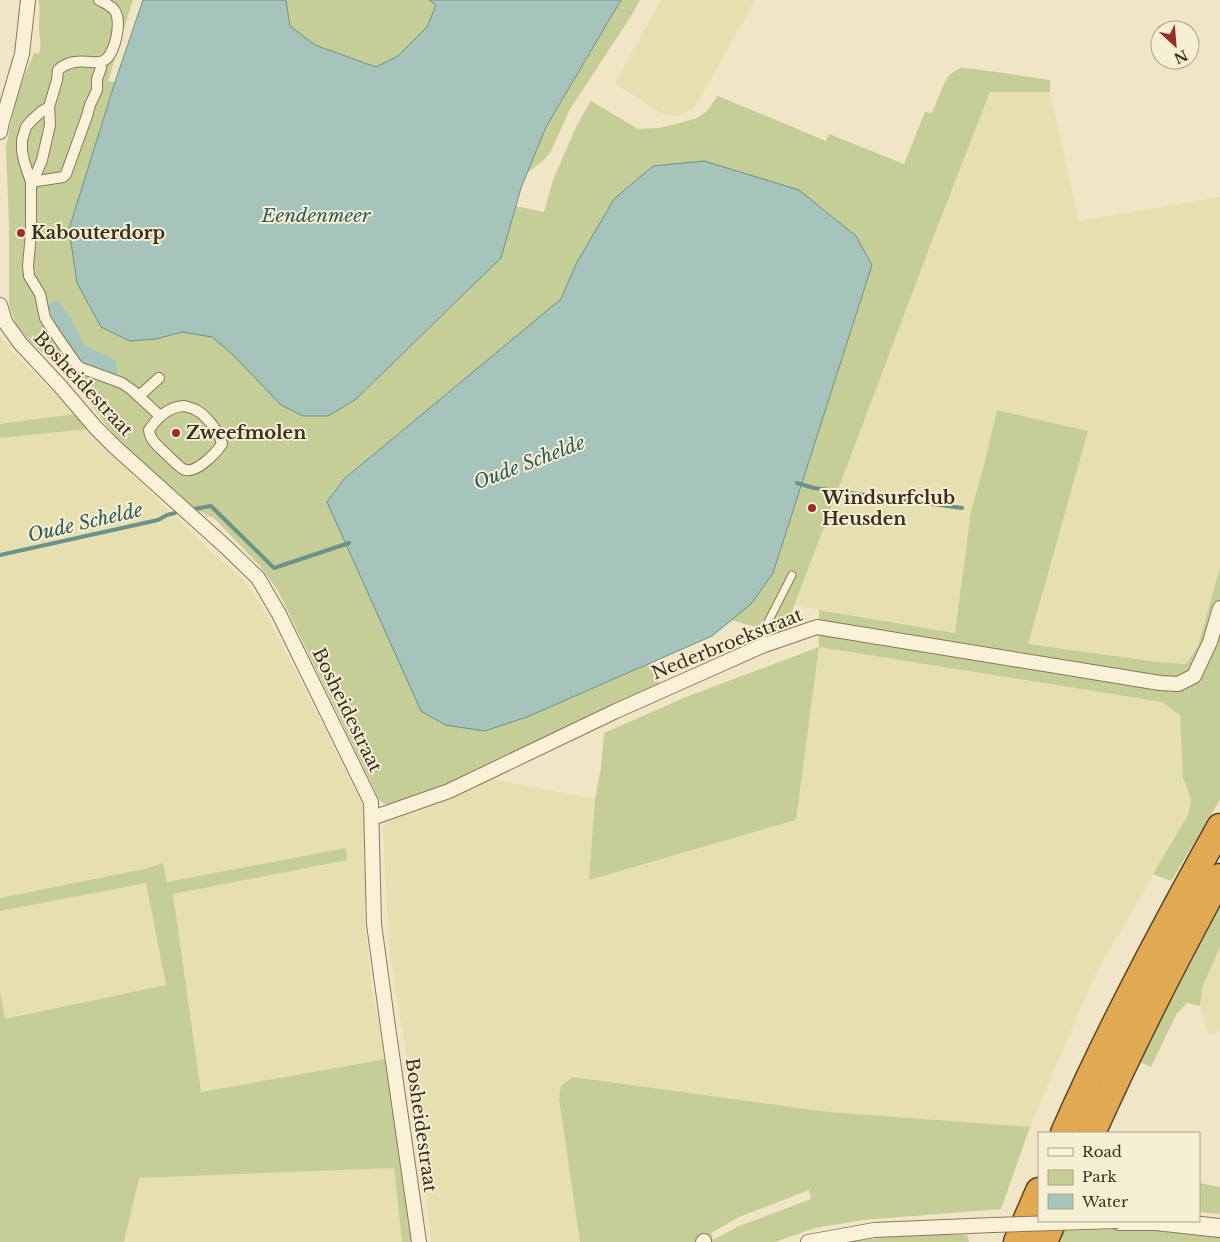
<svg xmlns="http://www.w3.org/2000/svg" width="1220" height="1242" font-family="'Libre Baskerville',serif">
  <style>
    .farmland { fill: #e6e0b1 }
    .green { fill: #c5ce97; fill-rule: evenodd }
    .water { fill: #a6c3bc; stroke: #6c928a }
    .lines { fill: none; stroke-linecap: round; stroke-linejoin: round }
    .stream { stroke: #6c928a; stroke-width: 4 }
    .canal { stroke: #a6c3bc; stroke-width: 12 }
    .service-casing { stroke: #8b775a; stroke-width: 9 }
    .pedestrian-casing { stroke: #8b775a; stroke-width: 12 }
    .minor-casing { stroke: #8b775a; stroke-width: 16 }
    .tertiary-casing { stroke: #8b775a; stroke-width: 20 }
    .motorway-casing { stroke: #59442e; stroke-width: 29 }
    .service { stroke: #faf2d8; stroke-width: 7 }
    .pedestrian { stroke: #faf2d8; stroke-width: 10 }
    .minor { stroke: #faf2d8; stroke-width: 14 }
    .tertiary { stroke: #faf2d8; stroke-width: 18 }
    .motorway { stroke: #e1aa52; stroke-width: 26 }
    .minor-bridge-casing { stroke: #8b775a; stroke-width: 16; stroke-linecap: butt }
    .minor-bridge { stroke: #faf2d8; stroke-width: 14 }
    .poi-dot { fill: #9d2d27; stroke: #f7efd4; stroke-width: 2 }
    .labels { text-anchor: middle; stroke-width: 4; stroke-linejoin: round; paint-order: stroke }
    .poi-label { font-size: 18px; font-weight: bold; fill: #3b2e1e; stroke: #f7efd4; text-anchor: start }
    .street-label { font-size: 18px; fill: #3b2e1e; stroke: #f7efd4 }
    .water-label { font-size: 19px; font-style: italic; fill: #2d5b5a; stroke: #f7efd4 }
  </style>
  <rect width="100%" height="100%" fill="#f0e5c4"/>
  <g class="farmland">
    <path d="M661,0H755L693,110L677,116L664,114L615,84Z"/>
    <path d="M990,92H1050L1079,221L1220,197V567L1198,646L1186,664L1158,662L1027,644L1088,431L997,410L983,469L971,511L955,633L793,605L935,233Z"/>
    <path d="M0,335L8,347L75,414L0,424Z"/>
    <path d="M87,429L212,553L240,576L260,603L297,674L364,808L365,927L372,990L386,1059L201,1092L173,893L347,860L346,848L167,882L162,863L144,869L0,898V438Z"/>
    <path d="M819,647L1162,702L1180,714L1183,778L1191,799L1188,815L1095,975L1030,1127L828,1112L559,1099L580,1242H431L425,1187L402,1028L389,947L383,829L386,821L390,817L450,796L490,779L595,799L589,880L796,820Z"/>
    <path d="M146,883L166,985L4,1020L0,990V911Z"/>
    <path d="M1220,947V1031L1208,1035L1200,1006L1202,988Z"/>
    <path d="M394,1168L402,1242H124L138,1178Z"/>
  </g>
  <g class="green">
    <path d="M38,0H133L108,81L115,82L156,339L182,332L212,337L233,355L355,400L501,258L515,206L544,212L553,180L577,125L591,101L638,129L659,128L695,119L706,112L718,96L826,141L829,134L904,164L925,112L932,113L943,86L949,75L960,68L975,69L1050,80V92H990L935,233L783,635L731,620L751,604L773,573L872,265L576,264L561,299L344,479L485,731L527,717L651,663L660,685L460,780L402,803L387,805L380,801L278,591L259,565L215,519L193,508L125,446L106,425L84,394L69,378L27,338L16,324L10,309L9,304V224L6,147L12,117L21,84L34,53L39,54C42,41 39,37 39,25C39,15 41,10 38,0Z"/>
    <path d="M286,0H429L436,5L427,27L398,56L377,67L315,45L290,26Z"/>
    <path d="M621,0H640L626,24L570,109L551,151L544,160L527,173L546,127Z"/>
    <path d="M997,410L1088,431L1028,644L1158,662L1186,664L1198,646L1220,567V800L1171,881L1153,874L1188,815L1191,799L1183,778L1180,715L1162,702L819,647L796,820L589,880L595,799L601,768L604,733L686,697L819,647V610L955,633L971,511L983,469Z"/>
    <path d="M75,414L87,429L0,438V424Z"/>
    <path d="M346,848L347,860L173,894L201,1092L386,1059L414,1242H402L394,1168L139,1178L124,1242H0V990L5,1019L166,985L146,883L0,911V898L144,869L163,863L167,882Z"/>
    <path d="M1220,903V947L1202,988L1200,1006L1187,1003L1177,1013L1151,1067L1138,1061Z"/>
    <path d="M572,1077L828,1112L1030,1127L1001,1209L863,1220L815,1228L775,1242H580L559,1099L561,1086ZM809,1190L811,1199L739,1226L713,1240L711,1233L739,1217Z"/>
    <path d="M1199,1183L1220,1187V1214L1199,1212Z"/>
    <path d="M1166,1228L1220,1233V1242H1056L1060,1231Z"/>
    <path d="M922,1233L967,1235L969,1242H847Z"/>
  </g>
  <g class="water">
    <path d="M143,0H286L290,26L315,45L376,67L398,56L427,27L436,5L429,0H621L546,127L521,188L501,258L355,400L328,416H303L281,405L233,355L212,337L182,332L156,339L130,341L101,327L77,283L69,229L115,82Z"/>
    <path d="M704,161L799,190L856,236L872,265L773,573L751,604L712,636L527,717L485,731L445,725L421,711L327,502L344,479L561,299L576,264L614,199L653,166Z"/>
  </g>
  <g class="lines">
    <g class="stream">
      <path d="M797,483L814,488L962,508"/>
      <path d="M194,509L211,506L274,568L349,543"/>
      <path d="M0,555L158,520L167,515L175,513"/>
    </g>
    <path class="canal" d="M56,307L65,321L81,351L108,363L111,366V372L79,359L53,320L50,311Z"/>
    <g class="service-casing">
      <path id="service" d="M762,646L764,630L792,575"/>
    </g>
    <g class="pedestrian-casing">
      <g id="pedestrian">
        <path d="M99,0C105,3 111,5 115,11C122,22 115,56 103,61C99,63 96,62 91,62C78,61 68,61 58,70L57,80L49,107L42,111L31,121L26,127L22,140V151L24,161L31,182V233L28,266L29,276L40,294L45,318L54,332L77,365L81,368L122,383L132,390L160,416"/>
        <path d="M31,182L63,177L66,174L87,116L90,105L97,90V79L101,68L100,63"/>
        <path d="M31,182L37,172L42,160L50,125L49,107"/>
        <path d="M139,396L159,378"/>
        <path d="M184,406C188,407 192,408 196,410C206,415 220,433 222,444C216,453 197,473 185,470C179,468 169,456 164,452C157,445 150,440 149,430C158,417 168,407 184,406Z"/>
      </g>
    </g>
    <g class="minor-casing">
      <g id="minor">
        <path d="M0,132L2,122L22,54L28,0"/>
        <path d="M0,305L5,322L20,343L60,386L96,428L115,447L227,548L258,578L279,614L371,802L374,924L388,1027L419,1242"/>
        <path d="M372,818L449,791L616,711L762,646L817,627L1160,683L1178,684L1194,676L1210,642L1220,608"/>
        <path d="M703,1242L704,1241"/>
        <path d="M808,1242L874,1230L993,1225"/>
      </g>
    </g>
    <g class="tertiary-casing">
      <path id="tertiary" d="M1118,1221H1156L1220,1228"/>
    </g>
    <g class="motorway-casing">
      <g id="motorway">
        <path d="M1064,1133C1110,1028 1164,927 1220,827"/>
        <path d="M1092,1133C1131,1046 1174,961 1220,877"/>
        <path d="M1017,1242L1039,1191"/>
        <path d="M1044,1242L1053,1221"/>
      </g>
    </g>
    <use href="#service" class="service"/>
    <use href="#pedestrian" class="pedestrian"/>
    <use href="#minor" class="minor"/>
    <use href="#tertiary" class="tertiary"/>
    <use href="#motorway" class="motorway"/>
    <g class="minor-bridge-casing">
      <path id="minor-bridge" d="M993,1225L1118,1221"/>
    </g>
    <use href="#minor-bridge" class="minor-bridge"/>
  </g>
  <g class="poi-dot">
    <circle cx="21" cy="233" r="5"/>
    <circle cx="176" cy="433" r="5"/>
    <circle cx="812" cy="508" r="5"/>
  </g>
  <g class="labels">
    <g class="poi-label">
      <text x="31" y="239">Kabouterdorp</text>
      <text x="186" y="439">Zweefmolen</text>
      <text x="822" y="504">Windsurfclub<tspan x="822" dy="21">Heusden</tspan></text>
    </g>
    <g class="street-label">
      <text transform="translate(83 384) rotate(47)" y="6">Bosheidestraat</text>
      <text transform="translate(727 644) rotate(-22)" y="6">Nederbroekstraat</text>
      <text transform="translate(347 710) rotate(64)" y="6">Bosheidestraat</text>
      <text transform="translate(421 1125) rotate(82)" y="6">Bosheidestraat</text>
    </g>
    <g class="water-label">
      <text x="316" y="222">Eendenmeer</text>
      <text transform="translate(529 462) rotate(-21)" y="7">Oude Schelde</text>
      <text transform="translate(85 522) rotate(-13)" y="7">Oude Schelde</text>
    </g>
  </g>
  <rect x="1038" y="1132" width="162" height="90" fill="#f7efd4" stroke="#aca28b"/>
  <rect x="1048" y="1148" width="25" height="8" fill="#faf2d8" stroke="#aca28b"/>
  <text x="1082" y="1157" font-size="15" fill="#3b2e1e">Road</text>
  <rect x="1048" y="1170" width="25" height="15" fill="#c5ce97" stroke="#aca28b"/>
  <text x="1082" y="1182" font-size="15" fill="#3b2e1e">Park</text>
  <rect x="1048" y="1194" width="25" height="15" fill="#a6c3bc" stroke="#aca28b"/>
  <text x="1082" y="1207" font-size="15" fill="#3b2e1e">Water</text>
  <g transform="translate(1175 45) rotate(154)"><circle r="24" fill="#f7efd4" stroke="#aca28b"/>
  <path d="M0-4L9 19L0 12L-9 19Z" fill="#9d2d27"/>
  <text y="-8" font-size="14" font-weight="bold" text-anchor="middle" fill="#3b2e1e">N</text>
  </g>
</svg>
